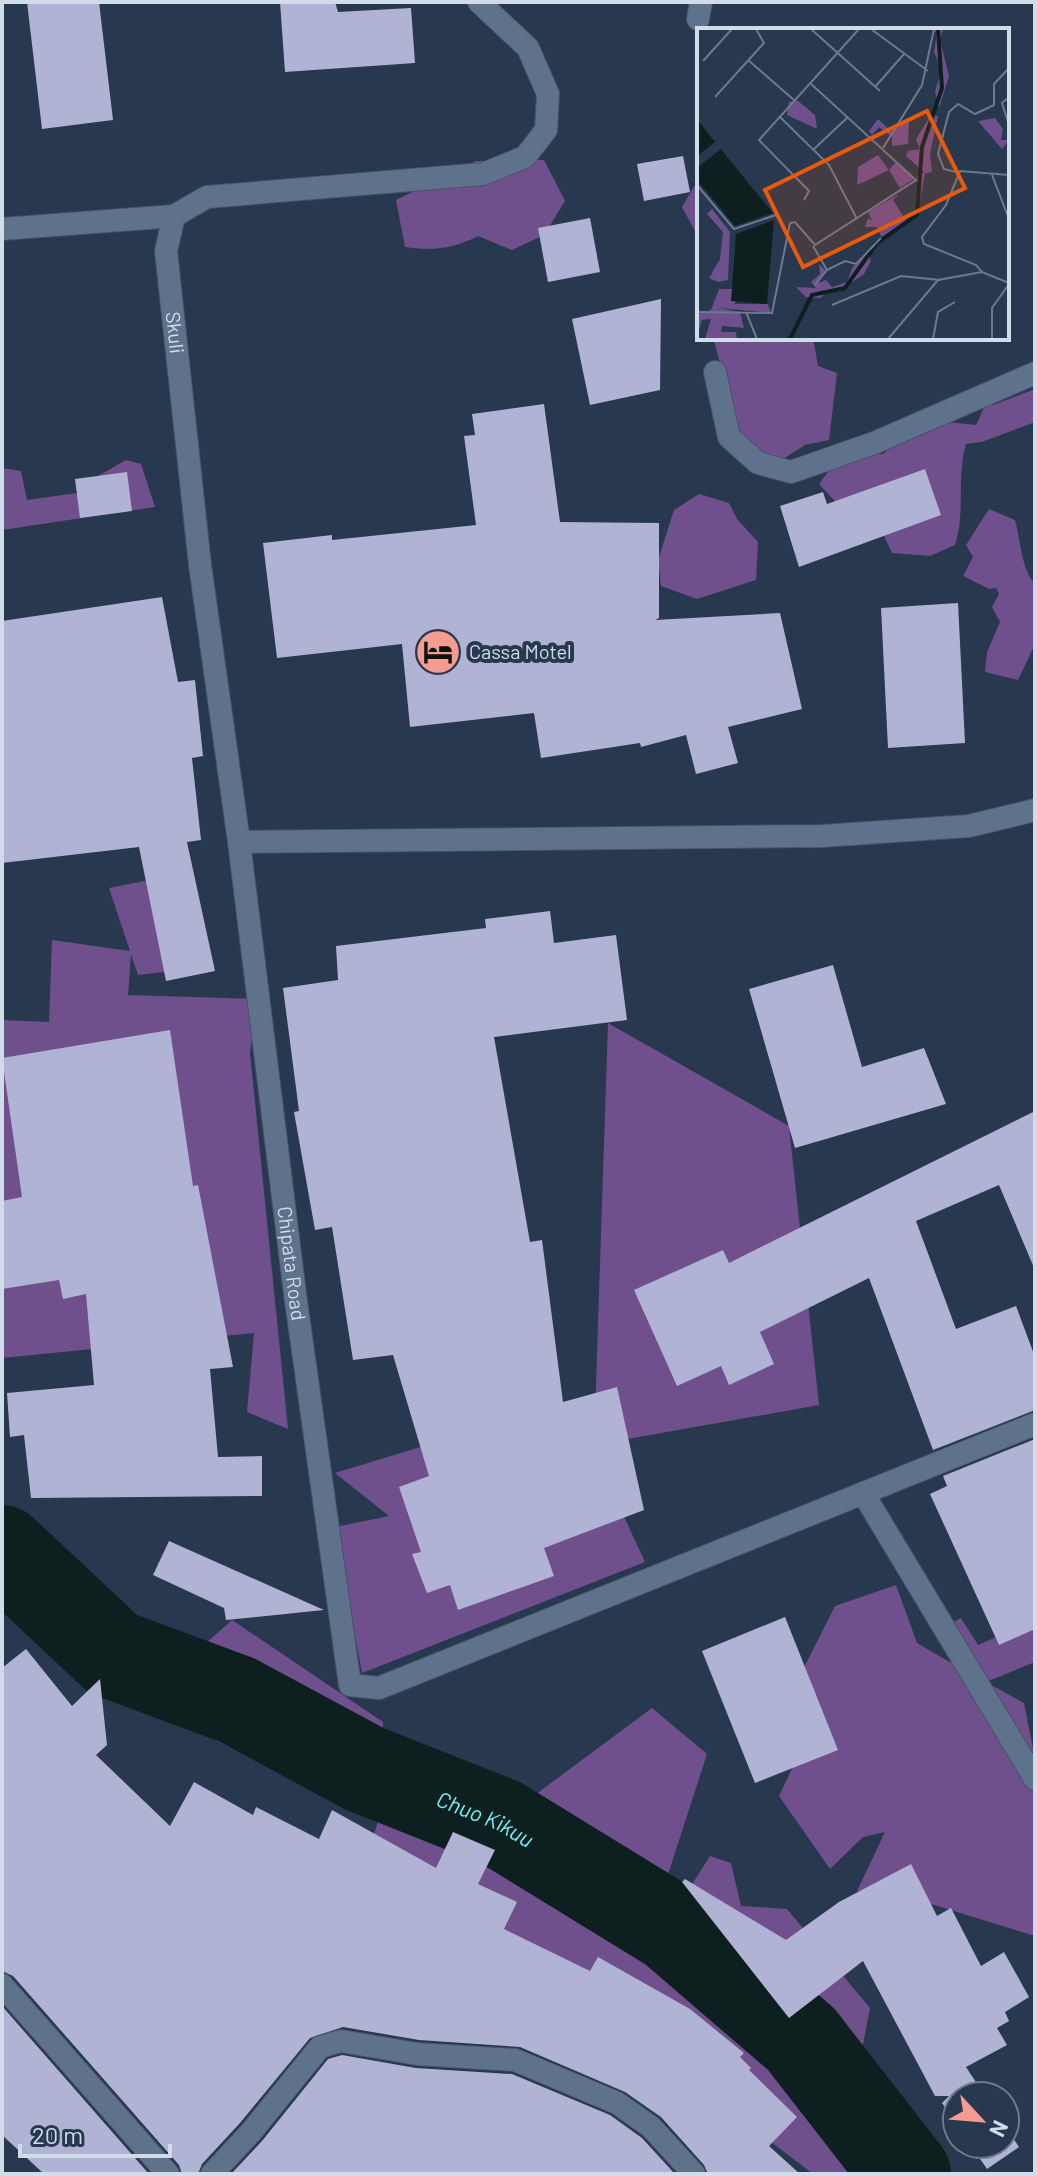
<svg xmlns="http://www.w3.org/2000/svg" width="1037" height="2176" font-family="Barlow,sans-serif">
  <style>
    .green { fill: #704f8d }
    .lines { fill: none; stroke-linecap: round; stroke-linejoin: round }
    .river { stroke: #0e1f20; stroke-width: 90 }
    .building { fill: #b0b3d3 }
    .service-casing { stroke: #455467; stroke-width: 24 }
    .minor-casing { stroke: #455467; stroke-width: 24 }
    .service { stroke: #5f728b; stroke-width: 22 }
    .minor { stroke: #5f728b; stroke-width: 22 }
    .labels { text-anchor: middle; stroke-width: 8; stroke-linejoin: round; paint-order: stroke }
    .street-label { font-size: 20px; fill: #d1dcea; stroke: #27384f }
    .poi-label { font-size: 20px; fill: #d1dcea; stroke: #27384f; text-anchor: start }
    .water-label { font-size: 22px; font-style: italic; fill: #73f2fc; stroke: #27384f }
    .inset-river { fill: none; stroke: #0e1f20; stroke-width: 4 }
    .inset-road { fill: none; stroke: #6b7a8d; stroke-width: 2 }
    .view { fill: #e8590c; fill-opacity: 0.15; stroke: #e8590c; stroke-width: 4 }
    .inset-edge { fill: none; stroke: #d1dcea; stroke-width: 4 }
  </style>
  <rect width="100%" height="100%" fill="#27384f"/>
  <g class="green">
    <path d="M544,160L565,201L544,235L512,250L478,236C453,249 433,251 405,247L396,200L476,161Z"/>
    <path d="M699,178V253L697,235L682,207Z"/>
    <path d="M713,338H813L818,366L837,373L829,440L805,445L772,466L745,450Z"/>
    <path d="M1035,389V422L982,442L966,444C956,478 966,511 955,545L930,556L892,553L875,516L843,510L819,484L836,461L865,453L883,454L899,441L948,422L976,425L986,403L993,405Z"/>
    <path d="M126,460L141,464L155,507L2,530V468L21,471L27,500L77,493L98,476Z"/>
    <path d="M699,494L729,503L737,519L758,542L756,580L697,599L661,586L658,560L674,510Z"/>
    <path d="M989,509L1015,520C1020,537 1022,573 1035,583V644L1018,680L985,672L987,652L1000,622L992,607L999,594L996,588L989,589L963,576L973,557L966,545Z"/>
    <path d="M164,877L191,969L138,975L131,955L128,995L257,999L250,1053L288,1429L247,1412L254,1333L2,1358V1020L49,1022L52,940L130,951L109,888Z"/>
    <path d="M608,1023L789,1126L819,1405L594,1445Z"/>
    <path d="M549,1408L594,1452L645,1562L362,1673L335,1527L389,1516L335,1473Z"/>
    <path d="M43,1575L205,1644L232,1620L383,1722L380,1816L382,1812L424,1821L422,1803H524L652,1708L707,1754L660,1899L673,1914L710,1856L731,1863L741,1906L787,1909L870,2008L856,2081L947,2174H813L552,1974L349,1907L379,1819L176,1721L162,1682L77,1653Z"/>
    <path d="M896,1585L917,1643L960,1668L935,1632L961,1618L978,1645L1035,1620V1662L986,1682L1024,1703L1035,1759V1936L902,1895L857,1891L885,1832L863,1837L830,1869L779,1796L807,1737L783,1709L835,1606Z"/>
  </g>
  <g class="lines">
    <path class="river" id="s1" d="M2,1550L113,1654L237,1700L365,1769L501,1823L672,1928L801,2039L906,2174"/>
  </g>
  <g class="building">
    <path d="M27,2H99L113,120L42,129Z"/>
    <path d="M280,2H335L338,12L411,8L415,63L285,72Z"/>
    <path d="M683,156L690,192L644,201L637,164Z"/>
    <path d="M590,218L600,272L548,282L538,228Z"/>
    <path d="M661,299L660,390L590,405L572,319Z"/>
    <path d="M544,404L560,522L659,523V618L655,620L780,613L802,709L728,727L738,763L696,774L686,735L641,747L640,743L541,758L534,713L410,727L402,644L277,658L263,543L332,535V540L476,525L464,436L475,435L472,414Z"/>
    <path d="M925,469L941,515L799,567L780,506L823,492L827,504Z"/>
    <path d="M127,472L132,511L80,518L75,479Z"/>
    <path d="M162,597L178,682L195,680L203,756L192,758L201,840L187,842L215,971L166,981L139,847L2,863V621Z"/>
    <path d="M958,603L965,743L888,748L881,608Z"/>
    <path d="M550,911L554,943L616,935L627,1020L494,1037L530,1242L542,1240L563,1402L617,1387L644,1510L544,1548L554,1576L458,1610L450,1585L427,1593L412,1554L421,1552L399,1487L429,1476L393,1355L353,1360L332,1227L315,1230L294,1112L299,1111L283,988L338,980L336,946L486,928L485,919Z"/>
    <path d="M833,965L862,1067L924,1048L946,1104L795,1148L749,989Z"/>
    <path d="M170,1030L193,1186L198,1185L233,1367L210,1369L218,1457L262,1456V1496L31,1498L24,1435L10,1437L7,1393L94,1385L86,1294L63,1299L59,1280L2,1289V1201L22,1197L2,1058Z"/>
    <path d="M1035,1111V1270L999,1185L916,1221L956,1329L1016,1306L1035,1357V1410L933,1450L869,1278L760,1332L774,1364L729,1385L721,1366L677,1386L634,1290L723,1250L729,1263Z"/>
    <path d="M1035,1439V1629L999,1645L930,1494L947,1486L943,1476Z"/>
    <path d="M169,1541L324,1610L226,1620L224,1608L153,1575Z"/>
    <path d="M785,1617L838,1750L755,1783L702,1651Z"/>
    <path d="M26,1649L72,1706L100,1679L107,1745L96,1755L170,1826L194,1782L253,1815L256,1807L319,1839L332,1810L436,1868L453,1832L495,1850L478,1884L517,1902L504,1929L590,1971L598,1957L690,2009L744,2053L740,2057L751,2068L749,2070L797,2117L769,2146L800,2174H708L704,2165L661,2117L625,2092L520,2047L419,2040L343,2027L310,2038L240,2123L202,2164L198,2174H182L179,2165L13,1976L2,1971V1668Z"/>
    <path d="M911,1864L937,1916L951,1908L981,1966L1004,1952L1029,1997L1005,2012L1009,2021L997,2028L1007,2045L966,2067L985,2096H957V2125L942,2103L949,2096H935L863,1961L789,2018L682,1882L685,1879L786,1940L839,1902Z"/>
    <path d="M2,2006L149,2174H44L2,2135Z"/>
    <path d="M342,2055L416,2068L512,2074L610,2115L642,2138L675,2174H231L262,2141L328,2059Z"/>
    <path d="M1005,2126L1019,2147L987,2169L970,2144H1005Z"/>
  </g>
  <g class="lines">
    <g class="service-casing">
      <path id="service" d="M698,19L701,2"/>
    </g>
    <g class="minor-casing">
      <g id="minor">
        <path id="s2" d="M479,2L528,48L548,94L546,130L525,157L483,174L207,197L174,216L166,251L200,565L239,842L295,1294L350,1685L379,1688L1035,1424"/>
        <path d="M2,229L174,216"/>
        <path d="M715,372L729,437L758,463L791,472L874,443L1035,373"/>
        <path d="M239,842L822,836L969,826L1035,810"/>
        <path d="M863,1493L1035,1779"/>
        <path d="M2,1985L168,2174"/>
        <path d="M212,2174L251,2132L320,2047L341,2041L417,2054L515,2060L617,2103L651,2127L694,2174"/>
      </g>
    </g>
    <use href="#service" class="service"/>
    <use href="#minor" class="minor"/>
  </g>
  <defs>
    <g id="hotel-disc" transform="scale(2.3)"><circle r="9.5" fill="#f59c92" stroke="#27384f"/><path d="M-6-4.5h1.5V1H6V5H4.5V3h-9V5H-6ZM-4 0a1.8 1.8 0 1 1 3.6 0ZM.5 0V-2.5h3Q6-2.5 6 0Z" fill="#111"/></g>
  </defs>
  <g fill-rule="evenodd">
    <use href="#hotel-disc" x="438" y="652"/>
  </g>
  <g class="labels">
    <g class="street-label">
      <text dy="7" stroke="none"><textPath href="#s2" startOffset="666">Skuli</textPath></text>
      <text dy="7" stroke="none"><textPath href="#s2" startOffset="1604">Chipata Road</textPath></text>
    </g>
    <g class="poi-label">
      <text x="469" y="659">Cassa Motel</text>
    </g>
    <g class="water-label">
      <text dy="8" stroke="none"><textPath href="#s1" startOffset="560">Chuo Kikuu</textPath></text>
    </g>
  </g>
  <g transform="translate(697 28)">
    <rect width="312" height="312" fill="#27384f"/>
    <path d="M233,1H246L243,12L252,48L242,80L238,63L245,42L237,24L240,4ZM100,72L118,87L120,101L90,87L92,74ZM234,87L241,88L233,126L235,144L228,145L222,179L220,148L227,144L209,128L211,123L223,121L219,111ZM298,90L306,101L304,112H312L305,121L281,93ZM181,91L195,104L212,91L211,116L195,118V109L182,99L175,107L172,103ZM181,127L192,142L199,134L217,151L203,160L192,142L160,157L161,139ZM202,166L196,172L210,194L185,210L180,199H168L171,190L175,193L171,184ZM15,181L33,204L31,252L21,254L12,250L23,231L26,204L10,186ZM171,225L174,233L167,246L155,254L154,249L147,261L129,264L124,270L109,269L99,259L119,260L114,254L123,246L122,236L129,243L121,255L129,252L135,259L150,254L155,240ZM22,261H39L38,276H71L74,285L22,280L43,284L47,300L25,298L24,304H39L40,311H8L14,291L5,292L2,302L1,286L14,282Z" fill="#704f8d"/>
    <path d="M0,91L18,114L0,128ZM24,121L48,151L76,185L38,198L0,152V140ZM77,192L70,276L34,273L39,206Z" fill="#0e1f20"/>
    <path class="inset-river" d="M93,311L115,267L148,260L180,215L220,187L225,119L245,60L241,1"/>
    <path class="inset-road" d="M114,1L183,63M174,1L231,43M51,32L97,72M6,33L35,1M178,59L207,26M18,69L67,15L59,1M312,69L305,75L312,97M82,88L132,137L160,191M186,120L225,57L237,1M117,121L151,89M263,145L247,141L241,126L252,84L261,76L278,86L297,77V56L312,40M295,147L312,191M0,157L37,201L82,186M107,172L112,163L62,112L162,1M116,218L130,242L118,257M130,242L148,233L159,236L184,210M285,244L279,237L227,216L225,209L249,177L263,143L312,147M135,277L204,248L243,252M0,284L75,285L93,195L98,194L118,217L219,152L113,55M49,284L60,311M191,311L241,252L285,244L312,255M236,311L241,284L258,274M295,311V280L312,256"/>
    <path class="view" d="M230,83L268,160L106,239L68,162Z"/>
    <rect width="312" height="312" class="inset-edge"/>
  </g>
  <rect width="1037" height="2176" fill="none" stroke="#d1dcea" stroke-width="8"/>
  <g transform="translate(981 2120) rotate(116)"><circle r="38" fill="#27384f" stroke="#6b7a8d" stroke-width="2"/>
  <path d="M0-6L14 30L0 20L-14 30Z" fill="#f59c92"/>
  <text y="-12" font-size="22" font-weight="bold" text-anchor="middle" fill="#d1dcea">N</text>
  </g>
  <path d="M20 2144v12h150v-12" fill="none" stroke="#d1dcea" stroke-width="4"/>
  <text x="32" y="2144" font-size="24" fill="#d1dcea" stroke="#27384f" stroke-width="6" paint-order="stroke">20 m</text>
</svg>
